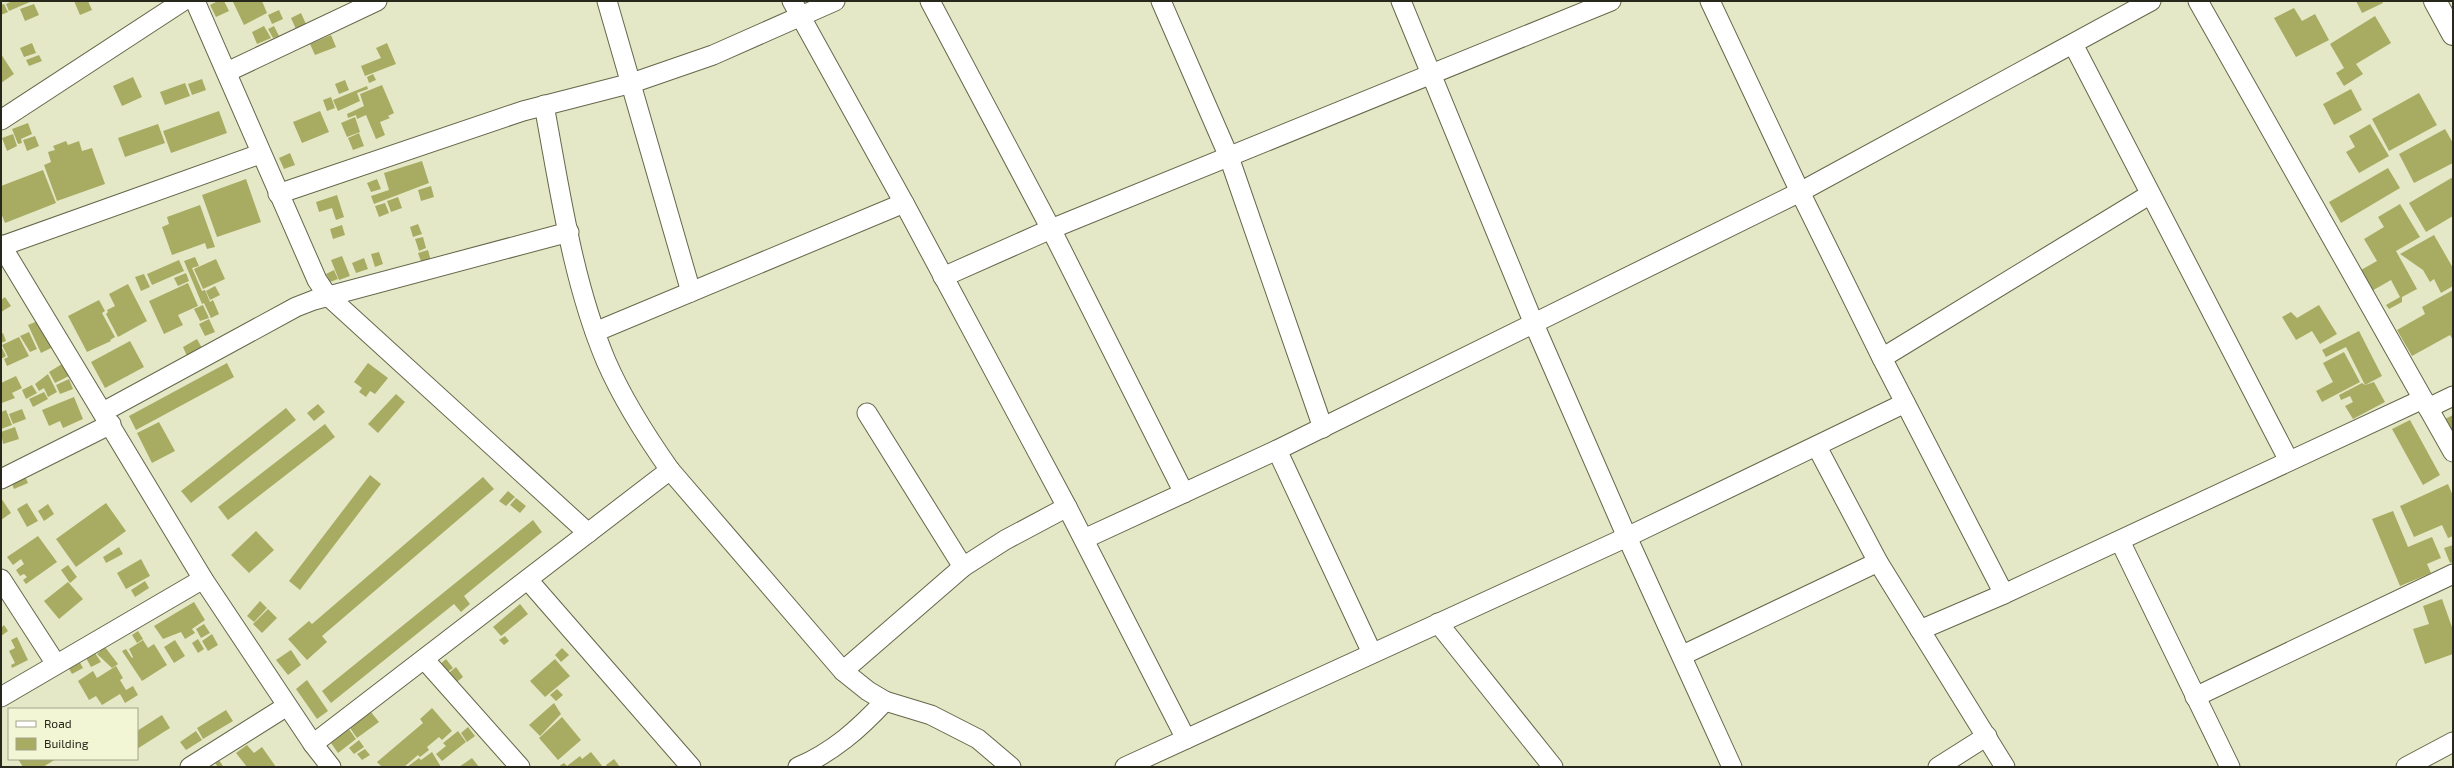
<svg xmlns="http://www.w3.org/2000/svg" width="2454" height="768" font-family="'Exo 2',sans-serif">
  <style>
    .building { fill: #a8ac62 }
    .lines { fill: none; stroke-linecap: round; stroke-linejoin: round }
    .minor-casing { stroke: #65674a; stroke-width: 21 }
    .tertiary-casing { stroke: #65674a; stroke-width: 24 }
    .minor { stroke: #fff; stroke-width: 19 }
    .tertiary { stroke: #fff; stroke-width: 22 }
  </style>
  <rect width="100%" height="100%" fill="#e5e8c7"/>
  <g class="building">
    <path d="M12,1H30V2L9,11L6,4Z"/>
    <path d="M74,1H88L92,10L80,15Z"/>
    <path d="M218,1H224L229,11L216,17L210,5Z"/>
    <path d="M262,1L267,13L244,25L233,2Z"/>
    <path d="M2356,1H2382L2383,3L2362,13Z"/>
    <path d="M4,4L8,12L1,15V5Z"/>
    <path d="M34,4L39,15L25,21L20,9Z"/>
    <path d="M2294,8L2302,21L2315,14L2329,40L2296,57L2274,18Z"/>
    <path d="M279,10L283,19L272,24L268,15Z"/>
    <path d="M301,13L306,24L296,29L291,18Z"/>
    <path d="M2375,16L2391,43L2356,64L2363,74L2344,86L2336,73L2344,68L2330,44Z"/>
    <path d="M264,26L271,38L257,44L252,32Z"/>
    <path d="M274,26L279,36L273,38L268,29Z"/>
    <path d="M331,35L336,47L315,55L310,44Z"/>
    <path d="M32,43L36,53L24,57L20,48Z"/>
    <path d="M387,43L396,64L365,76L361,66L381,58L376,48Z"/>
    <path d="M1,54L14,74L1,83Z"/>
    <path d="M39,55L42,61L29,66L26,60Z"/>
    <path d="M373,74L376,80L369,83L367,77Z"/>
    <path d="M133,77L142,97L122,106L113,86Z"/>
    <path d="M202,79L206,90L192,95L188,84Z"/>
    <path d="M345,80L349,90L339,94L335,84Z"/>
    <path d="M185,83L190,96L165,105L160,92Z"/>
    <path d="M382,85L394,113L388,116L390,118L380,122L385,135L376,139L366,115L357,119L356,115L348,118L347,114L364,106L360,94Z"/>
    <path d="M367,86L368,89L357,93L360,101L338,111L333,100Z"/>
    <path d="M2351,89L2362,110L2334,125L2323,104Z"/>
    <path d="M2419,93L2437,125L2389,151L2372,119Z"/>
    <path d="M331,97L335,108L327,111L323,100Z"/>
    <path d="M219,111L227,133L171,153L163,131Z"/>
    <path d="M320,111L329,132L302,143L293,122Z"/>
    <path d="M355,117L360,132L347,137L341,123Z"/>
    <path d="M28,123L32,134L21,139L22,143L18,144L12,129Z"/>
    <path d="M158,124L165,143L125,157L118,138Z"/>
    <path d="M2370,124L2389,156L2359,173L2346,152L2355,147L2349,136Z"/>
    <path d="M2445,129L2453,143V163L2414,183L2399,154Z"/>
    <path d="M359,133L364,146L353,150L348,138Z"/>
    <path d="M13,134L17,146L7,151L2,138Z"/>
    <path d="M35,136L39,146L27,151L23,140Z"/>
    <path d="M66,141L68,145L79,141L82,151L92,148L105,184L57,201L44,165L51,162L48,152L55,150L53,146Z"/>
    <path d="M290,153L295,165L284,169L279,158Z"/>
    <path d="M422,161L429,183L374,204L371,196L389,190L384,173Z"/>
    <path d="M2388,168L2400,188L2341,223L2329,202Z"/>
    <path d="M43,170L56,203L5,223L1,213V186Z"/>
    <path d="M2453,177V216L2426,232L2409,203Z"/>
    <path d="M246,179L261,222L217,237L202,195Z"/>
    <path d="M377,179L381,189L371,192L367,183Z"/>
    <path d="M431,186L434,197L421,201L418,190Z"/>
    <path d="M337,195L344,217L336,220L332,208L319,212L316,202Z"/>
    <path d="M398,197L402,208L391,212L387,201Z"/>
    <path d="M385,203L389,213L379,217L375,206Z"/>
    <path d="M2400,204L2420,237L2396,251L2417,289L2402,297V302L2389,309L2386,305L2400,297L2391,280L2370,292L2359,271L2377,261L2364,239L2384,227L2378,217Z"/>
    <path d="M200,205L215,247L207,249L205,243L172,255L162,227L169,224L167,217Z"/>
    <path d="M418,224L422,234L413,237L410,227Z"/>
    <path d="M342,225L345,235L333,239L330,229Z"/>
    <path d="M2434,235L2453,268V286L2441,293L2434,279L2430,282L2423,270L2400,254Z"/>
    <path d="M423,237L426,248L419,251L415,239Z"/>
    <path d="M428,250L431,261L422,264L418,253Z"/>
    <path d="M379,252L383,264L375,267L371,254Z"/>
    <path d="M342,256L350,276L339,280L331,260Z"/>
    <path d="M195,257L199,266L192,268L202,291L205,290L210,302L213,300L219,314L211,318L204,303L202,304L184,261Z"/>
    <path d="M364,258L368,269L356,273L352,263Z"/>
    <path d="M216,259L225,279L203,289L194,269Z"/>
    <path d="M179,260L184,271L152,285L147,274Z"/>
    <path d="M334,270L338,279L330,282L326,274Z"/>
    <path d="M186,273L189,281L178,286L174,278Z"/>
    <path d="M144,274L150,287L141,291L135,277Z"/>
    <path d="M188,283L198,306L178,315L183,325L164,334L149,301Z"/>
    <path d="M128,284L147,321L118,337L106,314L108,312L107,310L115,306L109,294Z"/>
    <path d="M215,286L220,295L210,300L206,291Z"/>
    <path d="M2453,290V340L2450,335L2412,356L2397,330L2425,314L2422,307Z"/>
    <path d="M5,297L11,306L1,312V300Z"/>
    <path d="M99,300L105,311L102,313L115,337L110,340L111,341L87,352L68,316Z"/>
    <path d="M203,305L209,318L200,321L194,309Z"/>
    <path d="M2319,305L2337,334L2320,344L2312,331L2296,340L2282,317L2291,312L2297,318Z"/>
    <path d="M209,319L215,332L205,336L199,324Z"/>
    <path d="M40,320L53,347L41,353L28,325Z"/>
    <path d="M2359,331L2382,376L2365,385L2346,347L2326,357L2322,350Z"/>
    <path d="M29,332L37,349L30,352L20,336Z"/>
    <path d="M3,333L6,341L1,343V334Z"/>
    <path d="M19,337L29,356L7,366L4,359L8,357L2,345Z"/>
    <path d="M197,339L202,348L187,356L183,347Z"/>
    <path d="M130,341L144,367L105,388L91,362Z"/>
    <path d="M1,346L6,356L1,359Z"/>
    <path d="M2344,352L2360,382L2322,402L2316,391L2333,382L2323,363Z"/>
    <path d="M227,363L234,377L136,430L129,416Z"/>
    <path d="M368,363L388,378L375,394L370,391L366,397L359,392L362,388L354,382Z"/>
    <path d="M62,364L69,376L55,383L49,372Z"/>
    <path d="M48,374L57,392L48,397L44,388L39,391L35,384Z"/>
    <path d="M16,376L22,388L12,393L15,398L2,403L1,383Z"/>
    <path d="M69,379L73,389L60,394L56,385Z"/>
    <path d="M2374,382L2385,402L2353,419L2345,406L2353,402L2350,396L2341,400L2339,395L2362,383L2365,385Z"/>
    <path d="M32,385L37,393L26,399L22,390Z"/>
    <path d="M44,392L48,399L33,407L29,399Z"/>
    <path d="M396,394L405,402L378,433L368,424Z"/>
    <path d="M74,397L83,419L63,428L60,421L49,426L42,410Z"/>
    <path d="M318,404L325,412L314,421L307,413Z"/>
    <path d="M286,408L296,420L191,503L181,491Z"/>
    <path d="M22,409L26,419L13,424L9,414Z"/>
    <path d="M6,410L12,425L1,429V412Z"/>
    <path d="M2453,415V437L2443,420Z"/>
    <path d="M2410,420L2440,475L2423,485L2392,429Z"/>
    <path d="M159,422L175,451L152,463L137,433Z"/>
    <path d="M325,424L335,437L228,520L218,507Z"/>
    <path d="M15,427L19,439L3,444L1,432Z"/>
    <path d="M24,474L28,483L14,489L10,479Z"/>
    <path d="M370,475L381,484L300,590L289,581Z"/>
    <path d="M483,477L494,489L322,636L327,642L307,660L288,639L309,621L312,624Z"/>
    <path d="M2448,484L2453,496V536L2448,538L2442,525L2414,537L2400,506Z"/>
    <path d="M508,491L515,497L506,506L499,501Z"/>
    <path d="M1,498L11,513L1,520Z"/>
    <path d="M516,498L526,506L520,513L510,505Z"/>
    <path d="M27,503L38,521L27,527L17,509Z"/>
    <path d="M106,503L126,531L76,567L56,539Z"/>
    <path d="M48,504L54,514L44,521L38,511Z"/>
    <path d="M2393,511L2408,547L2432,537L2441,558L2427,564L2431,573L2400,586L2372,519Z"/>
    <path d="M533,520L542,532L464,596L470,604L461,612L454,604L331,703L322,691Z"/>
    <path d="M256,531L274,550L249,573L231,555Z"/>
    <path d="M38,536L57,562L26,584L23,580L27,577L24,574L20,576L16,570L24,564L21,559L13,565L7,557Z"/>
    <path d="M2453,545V562L2450,563L2444,548Z"/>
    <path d="M119,547L123,554L106,563L103,557Z"/>
    <path d="M141,559L150,576L126,589L117,573Z"/>
    <path d="M68,565L77,577L70,583L61,570Z"/>
    <path d="M145,581L149,588L135,597L131,590Z"/>
    <path d="M68,582L83,599L59,619L44,601Z"/>
    <path d="M2442,599L2453,630V654L2425,664L2413,629L2429,624L2423,606Z"/>
    <path d="M260,601L267,608L254,622L247,616Z"/>
    <path d="M194,602L205,620L192,629L195,633L185,639L181,632L163,639L154,626Z"/>
    <path d="M520,604L528,614L501,636L493,627Z"/>
    <path d="M268,609L277,618L262,633L253,624Z"/>
    <path d="M204,624L210,633L201,638L196,629Z"/>
    <path d="M4,625L8,631L1,636V628Z"/>
    <path d="M138,631L143,639L137,643L132,635Z"/>
    <path d="M212,634L218,645L208,651L202,641Z"/>
    <path d="M505,636L509,641L504,645L499,640Z"/>
    <path d="M17,637L28,660L12,668L11,665L15,663L9,651L15,648L11,640Z"/>
    <path d="M198,639L204,649L198,653L192,643Z"/>
    <path d="M143,640L148,648L154,644L167,665L142,681L122,651L126,649L132,658L133,657L129,649Z"/>
    <path d="M175,640L185,656L174,663L164,647Z"/>
    <path d="M105,647L118,664L112,668L97,654Z"/>
    <path d="M562,648L569,655L561,662L555,655Z"/>
    <path d="M291,650L301,665L288,675L276,660Z"/>
    <path d="M95,653L101,662L91,667L86,658Z"/>
    <path d="M446,659L453,668L444,675L437,667Z"/>
    <path d="M555,659L570,676L545,697L530,681Z"/>
    <path d="M79,661L83,668L72,674L68,667Z"/>
    <path d="M116,666L123,678L120,680L126,690L133,686L138,695L125,703L120,694L102,705L96,696L89,700L78,681L93,671L97,678Z"/>
    <path d="M456,667L463,677L453,685L445,676Z"/>
    <path d="M307,680L328,711L317,719L296,689Z"/>
    <path d="M557,689L563,695L556,701L550,695Z"/>
    <path d="M554,703L561,714L540,736L529,725Z"/>
    <path d="M432,708L452,731L442,740L439,737L427,747L429,750L420,757L418,755L404,767H382L377,762L423,723L420,719Z"/>
    <path d="M226,710L233,721L203,739L197,728Z"/>
    <path d="M371,712L379,722L357,738L350,728Z"/>
    <path d="M162,715L170,728L137,749V731Z"/>
    <path d="M562,717L581,740L558,760L539,738Z"/>
    <path d="M468,727L475,736L467,742L461,733Z"/>
    <path d="M349,729L356,739L338,753L331,743Z"/>
    <path d="M196,731L202,740L186,750L180,742Z"/>
    <path d="M458,731L466,742L442,761L436,754L446,746L443,743Z"/>
    <path d="M359,740L364,747L354,754L349,748Z"/>
    <path d="M247,745L254,753L262,747L276,767H247L236,753Z"/>
    <path d="M365,749L370,755L362,760L357,754Z"/>
    <path d="M432,752L441,767H407L419,758L421,760Z"/>
    <path d="M591,752L603,767H558L564,763L567,766L580,756L582,759Z"/>
    <path d="M472,758L479,767H459Z"/>
    <path d="M18,759H56L43,767H23Z"/>
    <path d="M614,759L620,767H607L606,765Z"/>
    <path d="M219,760L223,766L221,767H218L215,763Z"/>
  </g>
  <g class="lines">
    <g class="minor-casing">
      <g id="minor">
        <path d="M195,1L317,280L327,295L588,533"/>
        <path d="M607,1L691,292"/>
        <path d="M792,1L904,203L1067,507L1186,739"/>
        <path d="M930,1L1051,229L1184,493"/>
        <path d="M1161,1L1229,157L1323,428"/>
        <path d="M1401,1L1534,324L1627,537L1732,767"/>
        <path d="M1710,1L1800,192L1882,358L2004,594"/>
        <path d="M2198,1L2453,452"/>
        <path d="M2073,44L2289,461"/>
        <path d="M227,72L377,1"/>
        <path d="M544,105C560,190 572,280 606,361C623,400 646,436 670,470L843,671L868,691L885,701L931,715L978,739L1011,767"/>
        <path d="M1,120L183,1"/>
        <path d="M278,194L523,111L632,83L713,55L835,1"/>
        <path d="M1,245L203,579L313,744L331,767"/>
        <path d="M2,246L260,154"/>
        <path d="M943,277L1051,229L1611,1"/>
        <path d="M595,332L904,203"/>
        <path d="M1882,358L2149,195"/>
        <path d="M2428,408L2453,396"/>
        <path d="M103,412L296,307L314,300L569,232"/>
        <path d="M867,413L963,567"/>
        <path d="M1817,447L1878,562L2005,767"/>
        <path d="M1277,450L1372,653"/>
        <path d="M1,479L111,424"/>
        <path d="M1084,539L1277,450L1800,192L2151,1"/>
        <path d="M2120,541L2230,767"/>
        <path d="M1,579L56,664"/>
        <path d="M528,580L691,767"/>
        <path d="M1438,623L1553,767"/>
        <path d="M1920,630L2004,594L2423,399"/>
        <path d="M1683,655L1878,562"/>
        <path d="M424,659L520,767"/>
        <path d="M843,671L963,567L1005,540L1067,507"/>
        <path d="M1,697L203,579"/>
        <path d="M2195,697L2453,574"/>
        <path d="M313,744L670,470"/>
        <path d="M190,767L287,706"/>
        <path d="M798,767C833,752 859,729 885,701"/>
        <path d="M1125,767L1627,537L1905,403"/>
        <path d="M1938,767L1987,736"/>
        <path d="M2406,767L2453,742"/>
      </g>
    </g>
    <g class="tertiary-casing">
      <path id="tertiary" d="M2435,1L2453,34"/>
    </g>
    <use href="#minor" class="minor"/>
    <use href="#tertiary" class="tertiary"/>
  </g>
  <rect width="2454" height="768" fill="none" stroke="#27281b" stroke-width="4"/>
  <rect x="8" y="708" width="130" height="52" fill="#f3f6d4" stroke="#a1a48a"/>
  <rect x="16" y="721" width="20" height="6" fill="#ffffff" stroke="#a1a48a"/>
  <text x="44" y="728" font-size="12" fill="#27281b">Road</text>
  <rect x="16" y="738" width="20" height="12" fill="#a8ac62" stroke="#a1a48a"/>
  <text x="44" y="748" font-size="12" fill="#27281b">Building</text>
</svg>
